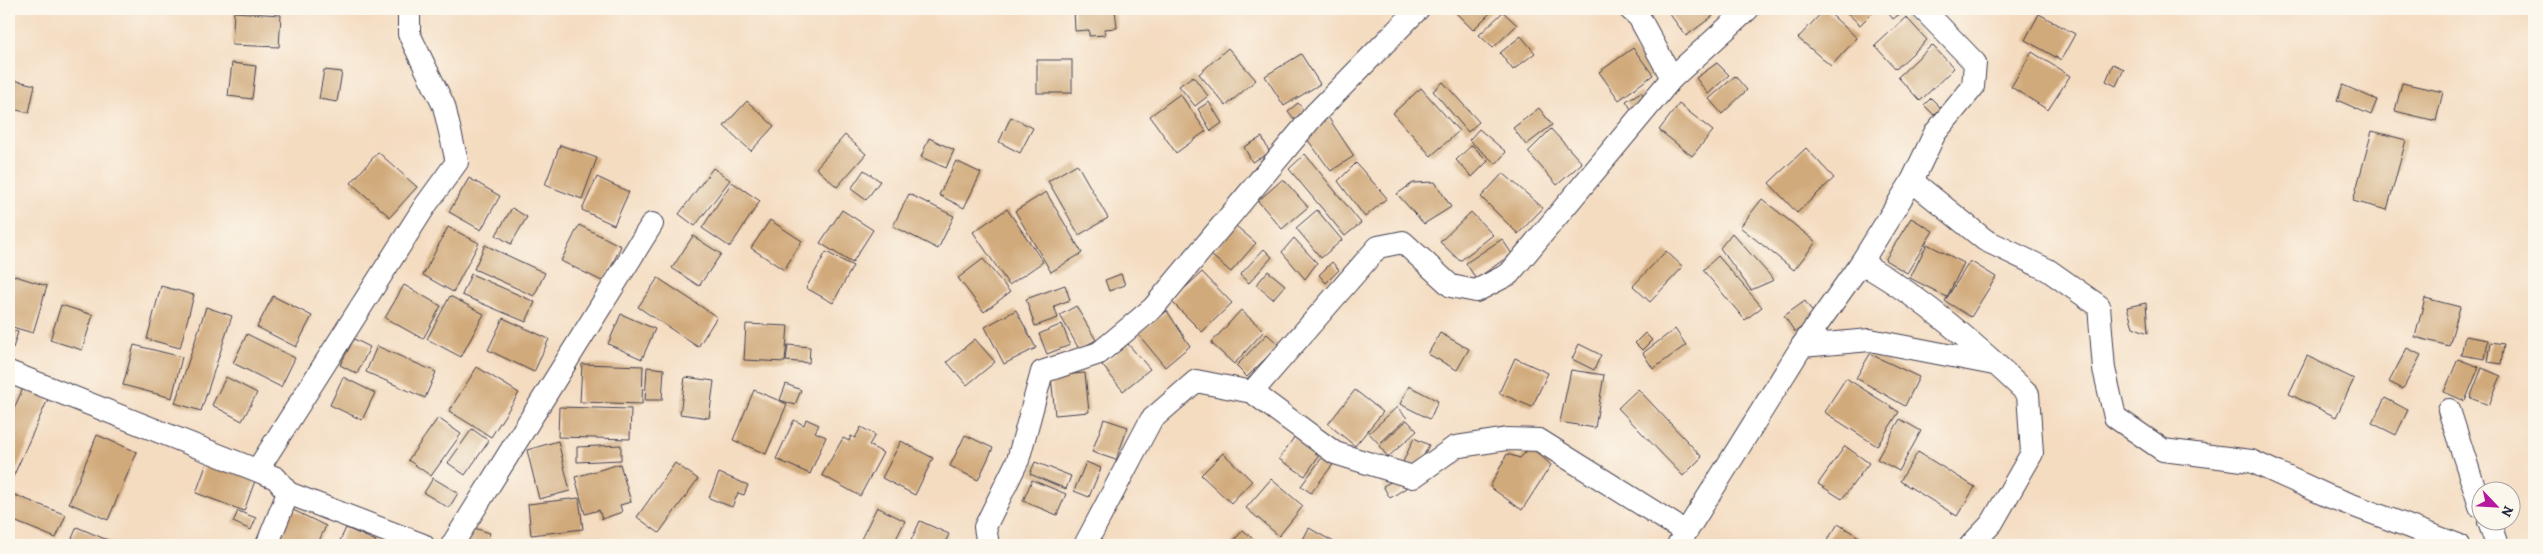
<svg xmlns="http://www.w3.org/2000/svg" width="2543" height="554" font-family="Alegreya,serif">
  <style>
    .building { fill: #d1aa7c }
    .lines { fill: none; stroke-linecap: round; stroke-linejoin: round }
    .minor-casing { stroke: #423e4f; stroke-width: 24 }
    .minor { stroke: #fff; stroke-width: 22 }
  </style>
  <rect width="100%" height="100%" fill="#fbf7ec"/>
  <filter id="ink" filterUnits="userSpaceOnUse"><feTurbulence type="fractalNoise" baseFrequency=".02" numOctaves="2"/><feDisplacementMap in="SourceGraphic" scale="10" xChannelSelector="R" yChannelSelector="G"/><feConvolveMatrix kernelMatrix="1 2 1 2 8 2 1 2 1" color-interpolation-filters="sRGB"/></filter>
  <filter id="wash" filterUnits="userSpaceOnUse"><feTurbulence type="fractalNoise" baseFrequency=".0096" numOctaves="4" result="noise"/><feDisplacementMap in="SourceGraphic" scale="20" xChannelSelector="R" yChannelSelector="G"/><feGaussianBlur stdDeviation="1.12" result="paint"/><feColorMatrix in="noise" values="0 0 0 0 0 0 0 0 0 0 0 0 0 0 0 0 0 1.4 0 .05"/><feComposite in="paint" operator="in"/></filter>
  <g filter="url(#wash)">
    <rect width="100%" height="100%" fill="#f4dcc1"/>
    <g id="blocks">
      <g class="building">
        <path d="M1074,9H1115L1117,28L1104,29L1105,35L1089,36V30L1075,31Z"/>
        <path d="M1452,9H1494L1473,30Z"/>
        <path d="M1666,9H1706L1713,16L1686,36Z"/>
        <path d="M1825,9L1857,38L1831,66L1798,38Z"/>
        <path d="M1843,9H1876L1860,25Z"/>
        <path d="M1885,9H1906L1893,19Z"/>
        <path d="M234,12L281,15L279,47L232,45Z"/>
        <path d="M1503,12L1517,25L1493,48L1479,35Z"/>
        <path d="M2039,14L2075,34L2061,60L2025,40Z"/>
        <path d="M1906,17L1927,40L1896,69L1875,46Z"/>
        <path d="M1521,36L1535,53L1513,70L1500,53Z"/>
        <path d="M1932,45L1954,68L1920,101L1898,77Z"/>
        <path d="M1228,48L1256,80L1226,106L1199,74Z"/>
        <path d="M1633,48L1653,75L1619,100L1599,72Z"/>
        <path d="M2032,52L2070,76L2048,110L2011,87Z"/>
        <path d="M1301,54L1320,84L1284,106L1265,76Z"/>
        <rect x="1037" y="60" width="35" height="33"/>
        <path d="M232,63L256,66L252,99L228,96Z"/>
        <path d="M1717,63L1729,75L1708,94L1696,78Z"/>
        <path d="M2113,64L2124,69L2116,86L2106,81Z"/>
        <path d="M324,70L342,72L337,102L319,99Z"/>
        <path d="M1193,76L1208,96L1195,106L1179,86Z"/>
        <path d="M1735,76L1747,90L1722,114L1709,99Z"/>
        <path d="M9,79L35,85L29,113L9,108Z"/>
        <path d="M1443,82L1479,122L1468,132L1433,91Z"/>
        <path d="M2402,83L2443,92L2436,121L2395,111Z"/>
        <path d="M2343,85L2377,100L2371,115L2337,100Z"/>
        <path d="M1421,88L1459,131L1431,156L1393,113Z"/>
        <path d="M1641,92L1648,102L1633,112L1626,101Z"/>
        <path d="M1180,94L1206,131L1176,153L1150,116Z"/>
        <path d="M1931,98L1941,108L1934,115L1924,105Z"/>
        <path d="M747,101L774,126L751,151L724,126Z"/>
        <path d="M1209,102L1222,123L1211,131L1198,109Z"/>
        <path d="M1298,103L1304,111L1294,119L1288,111Z"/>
        <path d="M1679,104L1713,131L1692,156L1659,130Z"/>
        <path d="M1539,108L1552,125L1526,145L1513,128Z"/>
        <path d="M1326,114L1354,156L1331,171L1304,135Z"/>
        <path d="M1011,117L1033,128L1020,153L999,142Z"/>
        <path d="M1479,129L1506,152L1496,164L1469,140Z"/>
        <path d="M1551,129L1582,163L1557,185L1528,152Z"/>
        <path d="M2372,131L2406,140L2387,210L2353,201Z"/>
        <path d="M845,135L866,154L837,187L816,168Z"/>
        <path d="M1262,137L1270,153L1252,162L1244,147Z"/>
        <path d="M929,138L954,150L946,168L921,157Z"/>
        <path d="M560,145L597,158L582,199L545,185Z"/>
        <path d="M1472,145L1488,161L1472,177L1456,160Z"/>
        <path d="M1806,148L1834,178L1797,213L1769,183Z"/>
        <path d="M378,152L417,187L390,217L351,183Z"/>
        <path d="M1305,154L1361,223L1345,236L1289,169Z"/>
        <path d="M956,161L981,173L964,208L939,195Z"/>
        <path d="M1356,163L1387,198L1365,217L1338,181Z"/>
        <path d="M1077,164L1108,218L1079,235L1048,181Z"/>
        <path d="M713,168L730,180L695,226L679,214Z"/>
        <path d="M864,170L880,181L866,200L851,189Z"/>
        <path d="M1503,173L1543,208L1518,234L1481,197Z"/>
        <path d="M597,177L629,192L614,225L582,210Z"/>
        <path d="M469,178L500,196L481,230L449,212Z"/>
        <path d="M1283,179L1308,207L1282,229L1258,201Z"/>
        <path d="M732,182L760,201L730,247L702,228Z"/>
        <path d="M1435,182L1451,207L1424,224L1397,194L1413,183Z"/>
        <path d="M1046,192L1082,253L1051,272L1015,211Z"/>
        <path d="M909,194L954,216L938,249L893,226Z"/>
        <path d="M1762,199L1816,242L1794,270L1740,227Z"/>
        <path d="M512,208L527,217L511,244L496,235Z"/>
        <path d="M1007,209L1043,262L1009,285L973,232Z"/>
        <path d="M842,210L873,230L852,263L820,243Z"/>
        <path d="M1317,210L1342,240L1321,258L1296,228Z"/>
        <path d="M1471,212L1493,235L1460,261L1440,242Z"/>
        <path d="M1911,218L1933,231L1907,273L1885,260Z"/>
        <path d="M770,220L802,241L784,270L751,248Z"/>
        <path d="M579,225L621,246L604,282L561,261Z"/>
        <path d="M1236,226L1256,243L1231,272L1211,255Z"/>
        <path d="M448,227L479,243L453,292L423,275Z"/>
        <path d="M1732,233L1774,280L1751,290L1720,248Z"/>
        <path d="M693,236L721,254L699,286L672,268Z"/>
        <path d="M1294,238L1317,263L1305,279L1282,252Z"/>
        <path d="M1502,239L1512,254L1476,279L1466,263Z"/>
        <path d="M1927,244L1964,263L1947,297L1910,278Z"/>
        <path d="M485,245L545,273L534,296L474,269Z"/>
        <path d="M1264,249L1272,257L1249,283L1240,275Z"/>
        <path d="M1666,251L1683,267L1650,302L1633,286Z"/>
        <path d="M826,252L853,266L833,303L806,288Z"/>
        <path d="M1718,256L1762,307L1745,320L1703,270Z"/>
        <path d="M983,259L1010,292L984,312L958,278Z"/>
        <path d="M1970,261L1996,277L1971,317L1945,301Z"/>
        <path d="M1332,262L1339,270L1326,283L1319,275Z"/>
        <path d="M1268,271L1285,285L1273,299L1256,285Z"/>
        <path d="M1202,272L1232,303L1202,332L1171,301Z"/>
        <path d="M9,274L47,286L33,333L9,326Z"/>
        <path d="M471,274L535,302L526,322L462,295Z"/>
        <path d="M1121,274L1125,285L1109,291L1105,280Z"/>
        <path d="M658,278L717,317L698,347L638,307Z"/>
        <path d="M404,285L441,306L423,339L385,318Z"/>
        <path d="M1065,285L1070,300L1054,306L1058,318L1035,326L1026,299Z"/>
        <path d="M161,286L194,295L180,348L147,339Z"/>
        <path d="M273,296L312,316L296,347L257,327Z"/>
        <path d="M450,296L484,314L461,357L427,339Z"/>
        <path d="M2425,298L2460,307L2449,346L2415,337Z"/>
        <path d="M1805,301L1816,317L1795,332L1784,316Z"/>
        <path d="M2146,303L2148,333L2133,327L2127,307Z"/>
        <path d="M61,305L93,315L82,350L50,340Z"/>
        <path d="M1076,306L1096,340L1079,349L1060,315Z"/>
        <path d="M206,307L232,316L201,411L175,403Z"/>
        <path d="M1016,310L1036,348L1004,364L985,327Z"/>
        <path d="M1241,310L1264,331L1234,364L1211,343Z"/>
        <path d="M1167,311L1190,346L1165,367L1138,334Z"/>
        <path d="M621,314L655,329L642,359L608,344Z"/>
        <path d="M503,318L549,339L534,372L488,350Z"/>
        <path d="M746,324L788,326L785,362L744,360Z"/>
        <path d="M1062,324L1070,345L1047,354L1039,334Z"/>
        <path d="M9,329L18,332L13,348L9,347Z"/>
        <path d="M1675,329L1686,345L1653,369L1643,353Z"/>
        <path d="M1440,333L1469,349L1457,370L1428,354Z"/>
        <path d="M1645,333L1652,340L1642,350L1635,343Z"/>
        <path d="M247,334L295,358L281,387L233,363Z"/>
        <path d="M1267,334L1279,345L1247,377L1236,366Z"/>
        <path d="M2465,336L2488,340L2485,359L2461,355Z"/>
        <path d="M354,339L370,347L357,374L340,365Z"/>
        <path d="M975,339L995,362L967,385L947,362Z"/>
        <path d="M2491,342L2504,344L2501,364L2488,362Z"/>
        <path d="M1128,344L1150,369L1123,391L1102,365Z"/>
        <path d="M1579,344L1601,355L1594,370L1572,359Z"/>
        <path d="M134,345L182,357L172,398L123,385Z"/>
        <path d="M788,345L810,347L809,363L786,361Z"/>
        <path d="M377,346L436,372L425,398L366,372Z"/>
        <path d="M2407,348L2421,355L2403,389L2389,382Z"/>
        <path d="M1870,354L1919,377L1905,406L1856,378Z"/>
        <path d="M2307,356L2354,379L2336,417L2289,394Z"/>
        <path d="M1515,358L1548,373L1532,407L1499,393Z"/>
        <path d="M2458,359L2479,367L2465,401L2444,392Z"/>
        <path d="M582,364L643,366L642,404L580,402Z"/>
        <path d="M477,367L519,393L491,437L449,411Z"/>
        <path d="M647,367L664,369L662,400H645Z"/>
        <path d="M2482,368L2501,376L2489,405L2470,398Z"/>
        <path d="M1571,370L1604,375L1595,428L1560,422Z"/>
        <path d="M1085,373L1089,412L1055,415L1051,376Z"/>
        <path d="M226,377L257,393L242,421L212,405Z"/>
        <path d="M343,377L375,393L362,420L330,405Z"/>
        <path d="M685,377L714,381L709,418L680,414Z"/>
        <path d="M1846,378L1899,412L1877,446L1824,412Z"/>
        <path d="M786,384L801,390L795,405L780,400Z"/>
        <path d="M1409,386L1438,401L1430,419L1400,404Z"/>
        <path d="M23,388L48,399L9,486V420Z"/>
        <path d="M1638,389L1702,457L1683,476L1618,408Z"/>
        <path d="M754,390L787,404L766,454L733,440Z"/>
        <path d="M1355,390L1383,412L1355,446L1328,424Z"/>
        <path d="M2385,398L2408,410L2396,435L2372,423Z"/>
        <path d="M559,407L631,409L630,439L558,437Z"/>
        <path d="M1397,407L1407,418L1379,444L1369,433Z"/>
        <path d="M438,418L461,434L431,476L408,460Z"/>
        <path d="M806,419L819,425L815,432L826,437L810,474L776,459L794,420L804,425Z"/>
        <path d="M1104,419L1128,427L1116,460L1092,452Z"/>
        <path d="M1900,419L1921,431L1899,471L1877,459Z"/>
        <path d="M1407,420L1417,431L1388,457L1379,446Z"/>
        <path d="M861,427L875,435L869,445L883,453L860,496L822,475L843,438L849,441L851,436L855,438Z"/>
        <path d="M472,429L489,441L465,475L448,463Z"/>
        <path d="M1297,433L1322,451L1305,476L1279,459Z"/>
        <path d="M97,435L137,452L108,520L69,503Z"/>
        <path d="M965,435L993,448L978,480L950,466Z"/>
        <path d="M1414,438L1429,445L1417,469L1403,462Z"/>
        <path d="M558,441L570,491L539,499L527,450Z"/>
        <path d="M901,441L933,458L915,495L882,478Z"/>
        <path d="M621,445V460L577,462V447Z"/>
        <path d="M1845,446L1869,463L1842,499L1818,484Z"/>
        <path d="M1531,447L1551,465L1522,510L1490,487L1507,454L1520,458Z"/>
        <path d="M1918,452L1975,487L1957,516L1900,481Z"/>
        <path d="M1223,453L1252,481L1231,503L1201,475Z"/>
        <path d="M1324,455L1334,463L1311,493L1301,486Z"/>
        <path d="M208,460L256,478L244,511L196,493Z"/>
        <path d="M1035,462L1071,476L1066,489L1030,474Z"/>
        <path d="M1086,462L1101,468L1089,497L1074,491Z"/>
        <path d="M675,463L698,479L659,533L637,517Z"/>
        <path d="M620,464L631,502L620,505L622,512L602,519L599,510L585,514L575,477Z"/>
        <path d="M719,473L748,485L744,495L738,493L732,507L709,498Z"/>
        <path d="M1400,477L1406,488L1390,498L1383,486Z"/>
        <path d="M433,478L458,493L449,508L424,493Z"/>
        <path d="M1271,479L1303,506L1279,536L1246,508Z"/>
        <path d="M1032,480L1066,494L1057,515L1023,501Z"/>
        <path d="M15,495L66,515L56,538L9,519V511Z"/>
        <path d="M579,498L583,529L531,535L528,504Z"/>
        <path d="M877,507L905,521L893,545H858Z"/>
        <path d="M289,508L326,526L317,545H277Z"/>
        <path d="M238,511L256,518L251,530L233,522Z"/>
        <path d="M920,521L949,534L944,545H909Z"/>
        <path d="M1838,524L1872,545H1824Z"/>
        <path d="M77,527L119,545H69Z"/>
        <path d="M471,527L490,533L486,545L466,542Z"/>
        <path d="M346,528L376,541L374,545H338Z"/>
        <path d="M1309,528L1339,545H1300Z"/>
        <path d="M1243,530L1260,545H1230Z"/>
      </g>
    </g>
  </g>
  <g filter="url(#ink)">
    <use href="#blocks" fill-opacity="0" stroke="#423e4f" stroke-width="1"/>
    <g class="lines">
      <g class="minor-casing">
        <g id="minor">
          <path d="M1630,9L1639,17L1672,78"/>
          <path d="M1912,181L1985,240L2048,270L2099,306L2104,369L2115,417L2163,450L2251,461L2328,496L2458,545"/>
          <path d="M1861,263C1919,295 1980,348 2028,394L2032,453L1992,523L1971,545"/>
          <path d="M1802,346L1870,340L1994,364"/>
          <path d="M9,372L276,478L288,493L267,545"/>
          <path d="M1252,392L1335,453L1413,477L1455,447L1507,439L1539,440L1686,532"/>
          <path d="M2449,410L2480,506"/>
          <path d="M258,469L425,206L457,162L444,106L409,34V9"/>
          <path d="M288,493L423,545"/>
          <path d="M2489,522L2497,545"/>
          <path d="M452,545L652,224"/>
          <path d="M988,545L985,527L1018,460L1042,372L1099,353L1153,308L1315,114L1418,9"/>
          <path d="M1085,545L1151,420L1196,381L1252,392L1378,247L1403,242L1451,286L1476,291L1509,274L1672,78L1748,9"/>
          <path d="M1678,545L1802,346L1861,263L1912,181L1935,133L1973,87L1975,63L1923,9"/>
        </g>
      </g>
      <use href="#minor" class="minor"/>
    </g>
  </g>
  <rect width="2543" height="554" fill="none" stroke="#fbf7ec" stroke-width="30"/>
  <g transform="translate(2496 506) rotate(115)"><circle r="24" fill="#fbf7ec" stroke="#a4a2a5"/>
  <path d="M0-4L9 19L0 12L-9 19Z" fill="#b5179e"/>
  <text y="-8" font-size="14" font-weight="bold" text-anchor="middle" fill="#22223b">N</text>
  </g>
</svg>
